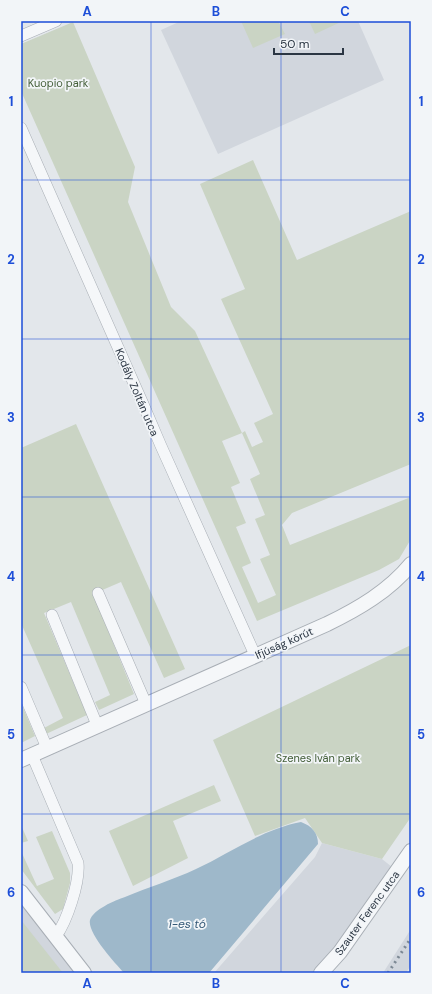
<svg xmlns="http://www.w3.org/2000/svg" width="432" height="994" font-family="'DM Sans',sans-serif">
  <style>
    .built { fill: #d1d6dd }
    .green { fill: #cad4c4; fill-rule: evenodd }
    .water { fill: #9eb8ca }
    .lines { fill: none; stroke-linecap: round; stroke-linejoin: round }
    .minor-casing { stroke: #a8aeb5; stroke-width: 12 }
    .tertiary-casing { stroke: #a8aeb5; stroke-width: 16 }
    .minor { stroke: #f5f7f9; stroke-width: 11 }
    .tertiary { stroke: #f5f7f9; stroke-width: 14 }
    .rail { stroke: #7c8894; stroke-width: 3; stroke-dasharray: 2 4; stroke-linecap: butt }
    .grid { fill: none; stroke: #1d4ed8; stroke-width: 1; stroke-opacity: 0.55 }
    .labels { text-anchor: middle; stroke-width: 3.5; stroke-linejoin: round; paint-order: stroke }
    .park-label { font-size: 11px; fill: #435e38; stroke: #f2f5f8 }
    .street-label { font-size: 11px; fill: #2b3643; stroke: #f2f5f8 }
    .water-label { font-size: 12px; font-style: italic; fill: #355977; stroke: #f2f5f8 }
    .neatline { fill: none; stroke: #1d4ed8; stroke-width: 1.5 }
    .grid-label { font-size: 13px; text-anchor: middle; font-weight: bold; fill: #1d4ed8 }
  </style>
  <rect width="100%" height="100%" fill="#e3e7eb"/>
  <g class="built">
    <path d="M181,21H358L384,80L218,154L161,30Z"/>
    <path d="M322,843L382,859L397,871L321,973H214L315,857Z"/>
    <path d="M21,892L84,973H21Z"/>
    <path d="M411,929V965L406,973H383Z"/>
  </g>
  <g class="green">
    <path d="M241,21H278L285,34L253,48Z"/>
    <path d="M309,21H343L315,34Z"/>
    <path d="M73,22L135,167L128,202L171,307L195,331L242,433L245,431L252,447L263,442L254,423L273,414L221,299L245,289L200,184L253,160L297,260L411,211V464L292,513L282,525L290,545L411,497V539L399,559L379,570L257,621L21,91V44ZM242,433L260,474L250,479L265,515L255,519L270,555L260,559L276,595L258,603L242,567L251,563L236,527L246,523L231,487L240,483L222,441Z"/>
    <path d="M76,424L185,669L164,678L121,582L93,594L134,694L99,710L95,702L110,695L71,602L44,613L87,715L46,734L44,728L63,718L21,623V448Z"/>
    <path d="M411,645V817L382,859L322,843L305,818L255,836L213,740Z"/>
    <path d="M21,703L35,736L21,743Z"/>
    <path d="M214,785L221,801L173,821L188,858L133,886L109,831Z"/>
    <path d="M21,825L28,841L21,843Z"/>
    <path d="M52,831L70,873V883L63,909L55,914L21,869V851L37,886L54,879L36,837Z"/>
    <path d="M21,920L63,973H21Z"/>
  </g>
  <path class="water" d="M301,822C312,826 318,833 318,844L209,973H124C115,963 87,933 90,920C93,910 115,900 125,897C148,887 173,880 196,869C230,853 263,829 301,822Z"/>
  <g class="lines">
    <g class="minor-casing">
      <g id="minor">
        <path d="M21,36L56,21"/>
        <path d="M21,128L143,404L161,446L255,655"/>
        <path d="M98,593L146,704"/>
        <path d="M52,615L97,725"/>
        <path d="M21,687L47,748"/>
        <path d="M32,755L78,863C80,882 67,921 56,936"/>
      </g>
    </g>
    <g class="tertiary-casing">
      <g id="tertiary">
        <path d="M21,760L327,624C358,609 389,591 411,564"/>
        <path d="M21,892L84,973"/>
        <path d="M321,973L340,952L411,851"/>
      </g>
    </g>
    <use href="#minor" class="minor"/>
    <use href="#tertiary" class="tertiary"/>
    <path class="rail" d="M388,973L411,938"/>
  </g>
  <path class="grid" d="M151,21V973M281,21V973M21,180H411M21,339H411M21,497H411M21,655H411M21,814H411"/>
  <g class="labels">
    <g class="park-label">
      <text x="58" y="87">Kuopio park</text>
      <text x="318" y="762">Szenes Iván park</text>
    </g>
    <g class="street-label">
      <text transform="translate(137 392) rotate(67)" y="4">Kodály Zoltán utca</text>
      <text transform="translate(284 643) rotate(-24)" y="4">Ifjúság körút</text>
      <text transform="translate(367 913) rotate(-54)" y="4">Szauter Ferenc utca</text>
    </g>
    <g class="water-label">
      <text x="187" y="928">1-es tó</text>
    </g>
  </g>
  <rect width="432" height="994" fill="none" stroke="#f2f5f8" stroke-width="44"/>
  <path d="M274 48v6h69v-6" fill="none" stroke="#2b3643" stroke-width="2"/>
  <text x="280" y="48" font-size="12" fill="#2b3643" stroke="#f2f5f8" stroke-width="3" paint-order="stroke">50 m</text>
  <rect x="22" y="22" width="388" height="950" class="neatline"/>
  <g class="grid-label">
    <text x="87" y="16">A</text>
    <text x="216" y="16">B</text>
    <text x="345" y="16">C</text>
    <text x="11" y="106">1</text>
    <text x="421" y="106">1</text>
    <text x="11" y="264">2</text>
    <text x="421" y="264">2</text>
    <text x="11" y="422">3</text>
    <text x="421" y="422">3</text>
    <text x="11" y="581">4</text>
    <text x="421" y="581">4</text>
    <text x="11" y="739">5</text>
    <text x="421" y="739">5</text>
    <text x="11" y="897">6</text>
    <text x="421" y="897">6</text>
    <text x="87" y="988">A</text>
    <text x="216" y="988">B</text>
    <text x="345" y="988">C</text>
  </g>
</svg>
